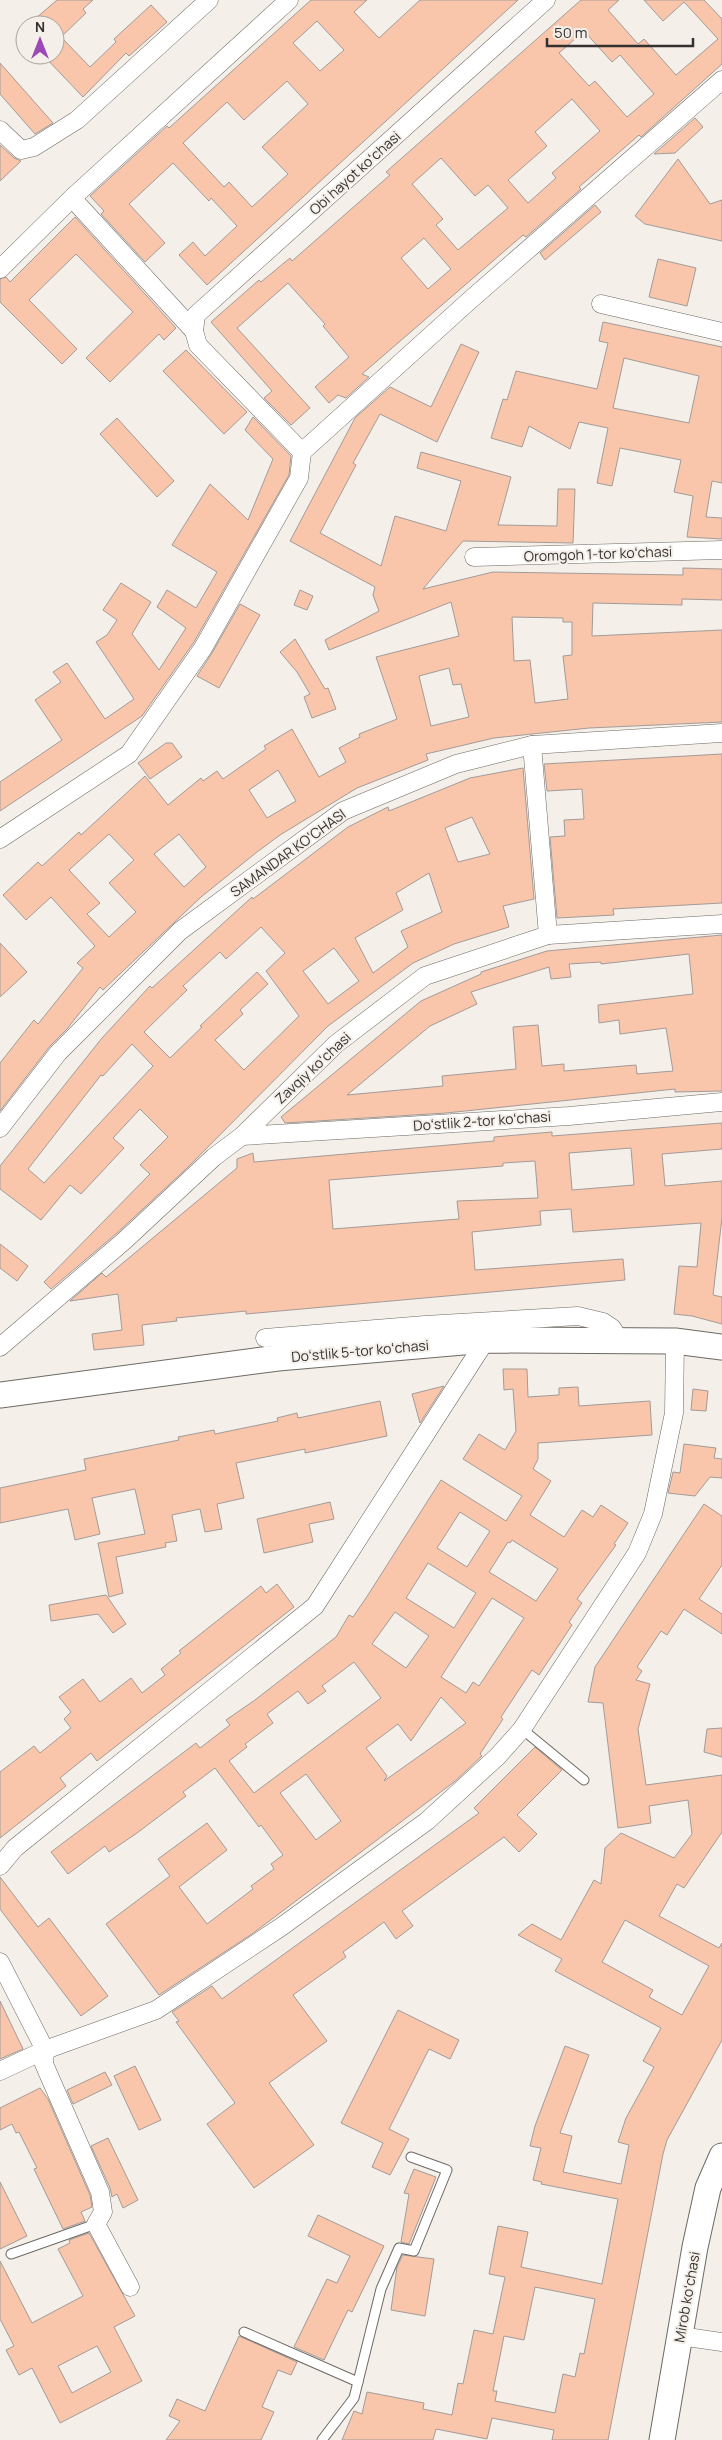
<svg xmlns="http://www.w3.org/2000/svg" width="722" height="2440" font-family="Manrope,sans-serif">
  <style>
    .building { fill: #f9c6ab; stroke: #a39b98; fill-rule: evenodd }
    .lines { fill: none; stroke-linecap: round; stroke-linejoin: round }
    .lane-casing { stroke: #6e6964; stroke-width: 11 }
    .street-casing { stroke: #6e6964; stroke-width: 19 }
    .secondary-casing { stroke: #6e6964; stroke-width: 27 }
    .lane { stroke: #fff; stroke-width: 9 }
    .street { stroke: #fff; stroke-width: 18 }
    .secondary { stroke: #fff; stroke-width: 25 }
    .labels { text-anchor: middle; stroke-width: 4; stroke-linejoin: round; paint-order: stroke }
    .street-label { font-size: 14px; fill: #343230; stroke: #f4efe8 }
  </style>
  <rect width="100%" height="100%" fill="#f4efe8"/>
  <g class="building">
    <path d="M57,0H93L83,9L86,13L61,37L90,67L116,42L114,39L151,5L167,22L129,56L126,53L83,97L43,55H55V25H28Z"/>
    <path d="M311,0H367L354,12L379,38L420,0H518L207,285L179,255L193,242L205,256L237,226L211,198L209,201L173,163L129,204L165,243L145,262L101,214L104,211L90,196L167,126L169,128ZM317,21L344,50L320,71L293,43ZM287,81L308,104L262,147L288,174L252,207L229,182L224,187L183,143L227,102L244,120Z"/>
    <path d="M581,0H619L608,10L638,44L644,39L676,75L718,39L684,2L663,21L644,0H704L722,19V64L641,137L639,135L579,187L581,189L526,237L523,235L362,374L369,377L346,398L338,395L329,403L315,387L349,357L323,326L325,324L288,283L237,328L310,408L291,425L264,398L272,391L211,322L259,280L261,282L290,258L292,261L390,175L386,172ZM584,31L612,62L620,55L654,94L627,117L595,81L589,86L559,53ZM572,99L600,131L552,173L556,178L528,203L508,180L547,146L535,132ZM441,158L475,196L488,185L508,208L458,250L436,225L443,219L412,184ZM424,238L451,269L428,289L401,258Z"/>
    <path d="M0,63L53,123L35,134L0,94Z"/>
    <path d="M695,118L703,127L675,153L654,154Z"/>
    <path d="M0,145L14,158L21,161L0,181Z"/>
    <path d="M678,159L710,204L722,200V241L645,224L635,216Z"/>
    <path d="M595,205L601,212L545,260L540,253Z"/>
    <path d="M75,217L176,328L164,340L159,334L110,382L86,358L133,312L76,254L29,300L77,349L62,364L0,302V279L6,277L10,282Z"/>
    <path d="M658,259L696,268L687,306L649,297Z"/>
    <path d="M603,322L722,347V483L712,481L706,517L722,518V539L687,537L693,496L674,492L681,460L620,448L612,486L597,483L608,428L579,422L570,449L529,426L522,447L491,438L503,399L507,400L516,371L597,389L608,343L599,341ZM624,358L699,376L689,423L613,408Z"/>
    <path d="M461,344L479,352L437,442L380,414L353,463L356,465L320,533L381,566L395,516L446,531L461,481L417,468L421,452L511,477L498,525L557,526L558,489H575L573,543L463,541L423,589L493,572L683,575V568L722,569V600L682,599V605L593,603L592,636L722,630V722L589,728L494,738L426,754L428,760L357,788L280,835L257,852L201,897L103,990L100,987L67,1029L50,1046L0,1111V1063L34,1020L38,1024L83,968L77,963L95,946L51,897L26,920L3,895L38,862L42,866L79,832L81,835L145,776L168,805L201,778L203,781L217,771L223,779L266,749L264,746L292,729L319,777L346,762L339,748L360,737L359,734L397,719L376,657L459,636L451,602L329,650L325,640L379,611L373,595L375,587L290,541L355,418L390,387L431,407ZM512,617L563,618V622H572V655L563,656L568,699L535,703L530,660L514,661ZM449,668L453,685L461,684L469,717L431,726L419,676ZM278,770L296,801L267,818L249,790ZM109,834L134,860L109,883L136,912L109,937L87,914L100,903L69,870ZM179,834L206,867L184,887L154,854Z"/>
    <path d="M186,350L247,412L224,434L163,371Z"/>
    <path d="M253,417L291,456L289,475L194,642L142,716L0,811V782L62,740L35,700L61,682L53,672L67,663L105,719L134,699L96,642L107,635L117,620L103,610L121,583L151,602L132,634L159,670L186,628L157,607L167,590L196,608L217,572L172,545L210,484L248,520L273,459L245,430Z"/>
    <path d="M117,418L174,481L157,497L100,434Z"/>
    <path d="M300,590L313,596L307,610L294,605Z"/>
    <path d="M240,604L260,615L219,688L197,676L212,653Z"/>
    <path d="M295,639L325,689L328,688L336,709L312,718L304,697L310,694L297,672L280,652Z"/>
    <path d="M166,743H172L182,757L150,779L138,763Z"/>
    <path d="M722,754V903L613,909L614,915L557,918L550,837L565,836L564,820L584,819L582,789L547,791L544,764Z"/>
    <path d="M523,768L534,899L503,906L509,927L454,944L413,963L328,1026L187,1168L117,1233L51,1289L44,1282L150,1174L140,1165L168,1137L140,1109L113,1138L124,1148L81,1194L70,1185L41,1220L0,1189V1166L102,1038L150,986L152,988L252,897L253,899L348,827L388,807L389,811L470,778ZM472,817L490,854L458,862L445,828ZM429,873L442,912L401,931L408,947L373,973L355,938L403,910L396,893ZM261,927L285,953L266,971L299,1016L244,1070L215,1040L243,1014L240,1010L268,984L257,972L200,1026L202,1027L170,1058L144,1032L187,990L183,986L220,952L226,959ZM334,948L359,981L328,1004L303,971ZM132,1044L153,1066L44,1183L28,1169L101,1075L103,1076Z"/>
    <path d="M722,935V1091L675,1092V1089L446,1113L285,1123L281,1117L421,1001L481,974V972L547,951ZM689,954L693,994L598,1005L599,1023L619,1020L620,1034L666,1028L673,1071L637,1074L636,1065L564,1071V1064L542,1066L538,1025L513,1027L516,1069L442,1076L443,1086L347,1095L430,1026L477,1004L471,992L549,967L551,979L571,977L569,964L601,962V964Z"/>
    <path d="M0,943L27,972L0,997Z"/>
    <path d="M722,1123V1149L662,1154L665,1186L722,1181V1218L713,1295L722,1297V1324L692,1316L674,1314L679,1266L697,1267L701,1223L573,1232L571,1209L540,1211L541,1225L472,1232L475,1270L623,1259L625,1280L246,1314V1311L176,1318L177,1321L142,1325L144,1345L94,1350L92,1334L122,1330L118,1294L70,1301L102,1273L106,1277L237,1168V1159L253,1153L254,1162L494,1141V1137L552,1132V1136ZM631,1148L634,1185L572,1190L569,1153ZM535,1161L538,1198L457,1201L459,1219L333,1229L329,1180L503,1166V1163Z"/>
    <path d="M0,1244L28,1266L17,1281L0,1268Z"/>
    <path d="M503,1369H527L528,1397L559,1395V1388L578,1387L579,1406L650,1401L652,1435L538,1443V1459L533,1469L551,1481L530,1515L564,1537L582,1510L593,1517L601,1505L628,1523L614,1544L616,1545L577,1599L582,1603L569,1622L572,1625L539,1675L532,1670L501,1717L503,1719L480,1754L482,1756L454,1782L252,1934L159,1995L106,1924L170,1876L158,1859L207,1823L227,1850L179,1887L207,1924L253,1889L251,1886L274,1869L271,1864L283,1855L261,1825L259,1827L215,1768L183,1792L186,1796L137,1833L109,1852L105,1846L68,1874L51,1852L196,1743L200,1748L230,1725L226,1720L255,1700L336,1637L349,1615L353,1617L368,1595L441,1480L506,1521L522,1496L463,1459L479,1434L505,1450L516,1431L513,1389L504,1390ZM460,1512L490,1531L467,1567L437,1548ZM512,1540L558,1569L536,1601L489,1572L508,1542L510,1543ZM428,1563L476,1593L454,1628L406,1598ZM492,1598L524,1618L479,1686L473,1682L466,1693L441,1677ZM395,1612L429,1636L406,1668L372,1644ZM354,1662L381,1698L254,1793L229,1761L247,1747L245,1744L273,1723L267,1714L298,1691L308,1704L326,1691L322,1686ZM441,1697L466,1723L384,1781L387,1776L366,1748L398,1724L411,1741ZM306,1774L341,1821L316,1840L280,1793Z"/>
    <path d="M444,1386L420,1423L412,1394Z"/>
    <path d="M693,1389L708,1391L706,1411L691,1410Z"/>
    <path d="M380,1401L387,1436L305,1453V1449L236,1463L244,1498L217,1504L222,1529L205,1532L200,1509L172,1515L177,1541L165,1543L166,1547L116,1557L123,1593L109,1597L98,1543L145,1534L135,1489L92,1498L100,1534L75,1540L68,1509L0,1523V1488L86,1470L84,1459L179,1440L178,1437L214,1430L215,1434L278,1421L277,1418L297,1413L298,1418Z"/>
    <path d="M684,1444L716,1448L714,1458L722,1459V1478L710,1477L695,1496L668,1493L673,1472L680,1473Z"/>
    <path d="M330,1502L334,1519L309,1524L313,1542L264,1553L257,1519Z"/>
    <path d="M704,1504L722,1516V1565L699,1599L722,1614V1634L684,1609L667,1635L661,1631L637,1667L642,1671L636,1680L650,1684L638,1729L646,1785L722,1775V1832L684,1888L677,1884L659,1916L719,1948L722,1943V2040L667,2140L663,2154L608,2440H552L554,2430L492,2418L487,2439L436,2429L433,2440H342L354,2411L362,2414L367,2392L424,2403L423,2409L452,2415L458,2383L463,2384L474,2330L493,2334L505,2277L489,2274L498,2226L528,2232L521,2267L602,2284L618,2199L541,2184L542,2182L533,2180L541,2148L530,2146L535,2126L565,2046L589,2055L560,2133L572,2136L563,2172L621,2184L629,2145L618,2142L626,2118L654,2067L643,2061L661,2028L555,1971L562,1959L518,1935L532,1924L561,1940L594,1880L601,1884L605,1848L621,1833L674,1858L692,1834L688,1800L649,1806L651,1823L618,1828L603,1703L588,1702L595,1667ZM625,1920L709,1966L682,2015L649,1997L653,1990L602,1962ZM535,2287L595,2299L584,2354L580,2353L575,2377L563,2374L555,2413L495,2401L497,2391H493L504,2336L524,2340Z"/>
    <path d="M277,1584L294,1607L97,1761L91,1753L60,1778L66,1786L0,1838V1772L34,1746L40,1753L71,1728L64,1719L71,1712L59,1697L83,1679L100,1702L131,1678L142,1693L165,1675L161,1669L181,1653L179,1651L261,1586L266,1593Z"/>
    <path d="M106,1595L126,1624L113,1633L98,1614L51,1621L49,1605Z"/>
    <path d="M722,1728V1757L704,1752L707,1729Z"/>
    <path d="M535,1747L562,1770L517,1815L537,1834L519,1852L504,1837L402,1911L413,1926L396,1939L384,1922L343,1952L346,1957L293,1995L327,2041L269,2083L314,2145L254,2188L207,2124L235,2103L176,2022L179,2021L172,2012L212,1986L222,1999L479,1813L474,1808Z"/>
    <path d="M0,1877L38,1927L49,1918L108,1996L81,2016L0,1909Z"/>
    <path d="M0,2001L23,2049L0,2059Z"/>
    <path d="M398,2010L459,2040L450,2059L429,2049L389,2129L409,2139L390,2175L372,2167L383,2143L341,2123Z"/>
    <path d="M135,2066L161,2120L139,2130L114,2076Z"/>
    <path d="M105,2072L112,2085L73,2104L67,2090Z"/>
    <path d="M40,2088L48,2099L90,2195L92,2207L81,2212L85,2221L63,2229L34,2169L37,2168L19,2132L16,2133L12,2124L0,2130V2108Z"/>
    <path d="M108,2138L138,2200L123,2208L117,2194L112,2197L110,2188L91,2146Z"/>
    <path d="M414,2169L436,2177L409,2244L401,2242L409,2194L404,2193Z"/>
    <path d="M0,2182L27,2236L0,2249Z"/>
    <path d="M318,2215L384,2246L352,2312L348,2310L324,2360L294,2347L327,2279L337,2283L350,2256L308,2236Z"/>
    <path d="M89,2233L135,2316L114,2327L142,2381L60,2423L32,2368L19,2375L6,2350L14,2346L0,2319V2261L32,2323L83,2296L58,2249L70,2243L69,2240ZM97,2346L111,2372L72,2393L58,2366Z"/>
    <path d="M403,2255L434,2259L425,2316L391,2310L397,2267Z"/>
    <path d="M239,2336L297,2362L291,2375L278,2370L262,2407L274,2412L261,2440H166L180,2421L169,2416L177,2399L205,2411Z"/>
  </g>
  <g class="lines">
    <g class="lane-casing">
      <g id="lane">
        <path d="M522,1729L584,1780"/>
        <path d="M11,2254L96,2224"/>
        <path d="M244,2332L358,2382"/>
        <path d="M322,2440L354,2398L381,2289L399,2248L414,2251L447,2170L411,2157"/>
      </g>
    </g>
    <g class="street-casing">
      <g id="street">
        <path d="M0,130L21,150L34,147L77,120L209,0"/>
        <path d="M72,198L194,331"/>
        <path d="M0,269L72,198L289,0"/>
        <path d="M601,304L722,332"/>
        <path d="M302,452L469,301L722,80"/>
        <path d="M474,557L722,550"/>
        <path d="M532,745L548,935"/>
        <path d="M0,839L129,754L203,648L299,478L302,452L198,345L194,331L196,315L546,0"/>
        <path d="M0,1128L58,1053L180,931L343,811L456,764L532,745L722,733"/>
        <path d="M242,1136L569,1116L722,1102"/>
        <path d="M265,1338L425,1325L578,1316L603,1322L612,1328L621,1342"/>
        <path d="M0,1347L124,1241L214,1157L242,1136L336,1044L425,976L548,935L722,924"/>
        <path d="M0,1866L15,1848L315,1606L486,1340"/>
        <path d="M0,1962L45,2050L44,2064L100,2192L103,2212L96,2224L130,2287"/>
        <path d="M0,2071L45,2050L156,2010L281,1927L427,1821L498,1756L522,1729L637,1553L653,1514L674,1413L675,1341"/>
        <path d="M680,2336L722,2342"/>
      </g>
    </g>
    <g class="secondary-casing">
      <g id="secondary">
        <path d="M0,1395L278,1358L486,1340L675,1341L722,1347"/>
        <path d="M662,2440L695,2247L708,2188L722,2156"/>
      </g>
    </g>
    <use href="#lane" class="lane"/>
    <use href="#street" class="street"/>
    <use href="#secondary" class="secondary"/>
  </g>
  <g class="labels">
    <g class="street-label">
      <text transform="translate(355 173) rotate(-42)" y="5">Obi hayot koʻchasi</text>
      <text transform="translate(598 554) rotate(-2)" y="5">Oromgoh 1-tor koʻchasi</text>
      <text transform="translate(288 853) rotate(-36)" y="5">SAMANDAR KO‘CHASI</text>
      <text transform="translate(313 1068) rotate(-43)" y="5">Zavqiy koʻchasi</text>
      <text transform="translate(482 1121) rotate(-4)" y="5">Doʻstlik 2-tor koʻchasi</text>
      <text transform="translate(360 1351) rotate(-5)" y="5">Doʻstlik 5-tor koʻchasi</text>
      <text transform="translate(687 2297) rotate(-80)" y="5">Mirob koʻchasi</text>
    </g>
  </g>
  <g transform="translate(40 40)"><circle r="24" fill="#f4efe8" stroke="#a7a39e"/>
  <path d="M0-4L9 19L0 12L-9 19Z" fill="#9d48b6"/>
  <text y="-8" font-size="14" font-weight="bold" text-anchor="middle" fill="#343230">N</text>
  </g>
  <path d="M547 38v8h146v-8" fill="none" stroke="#343230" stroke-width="2.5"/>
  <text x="554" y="38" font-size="15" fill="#343230" stroke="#f4efe8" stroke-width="4" paint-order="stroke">50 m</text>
</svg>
